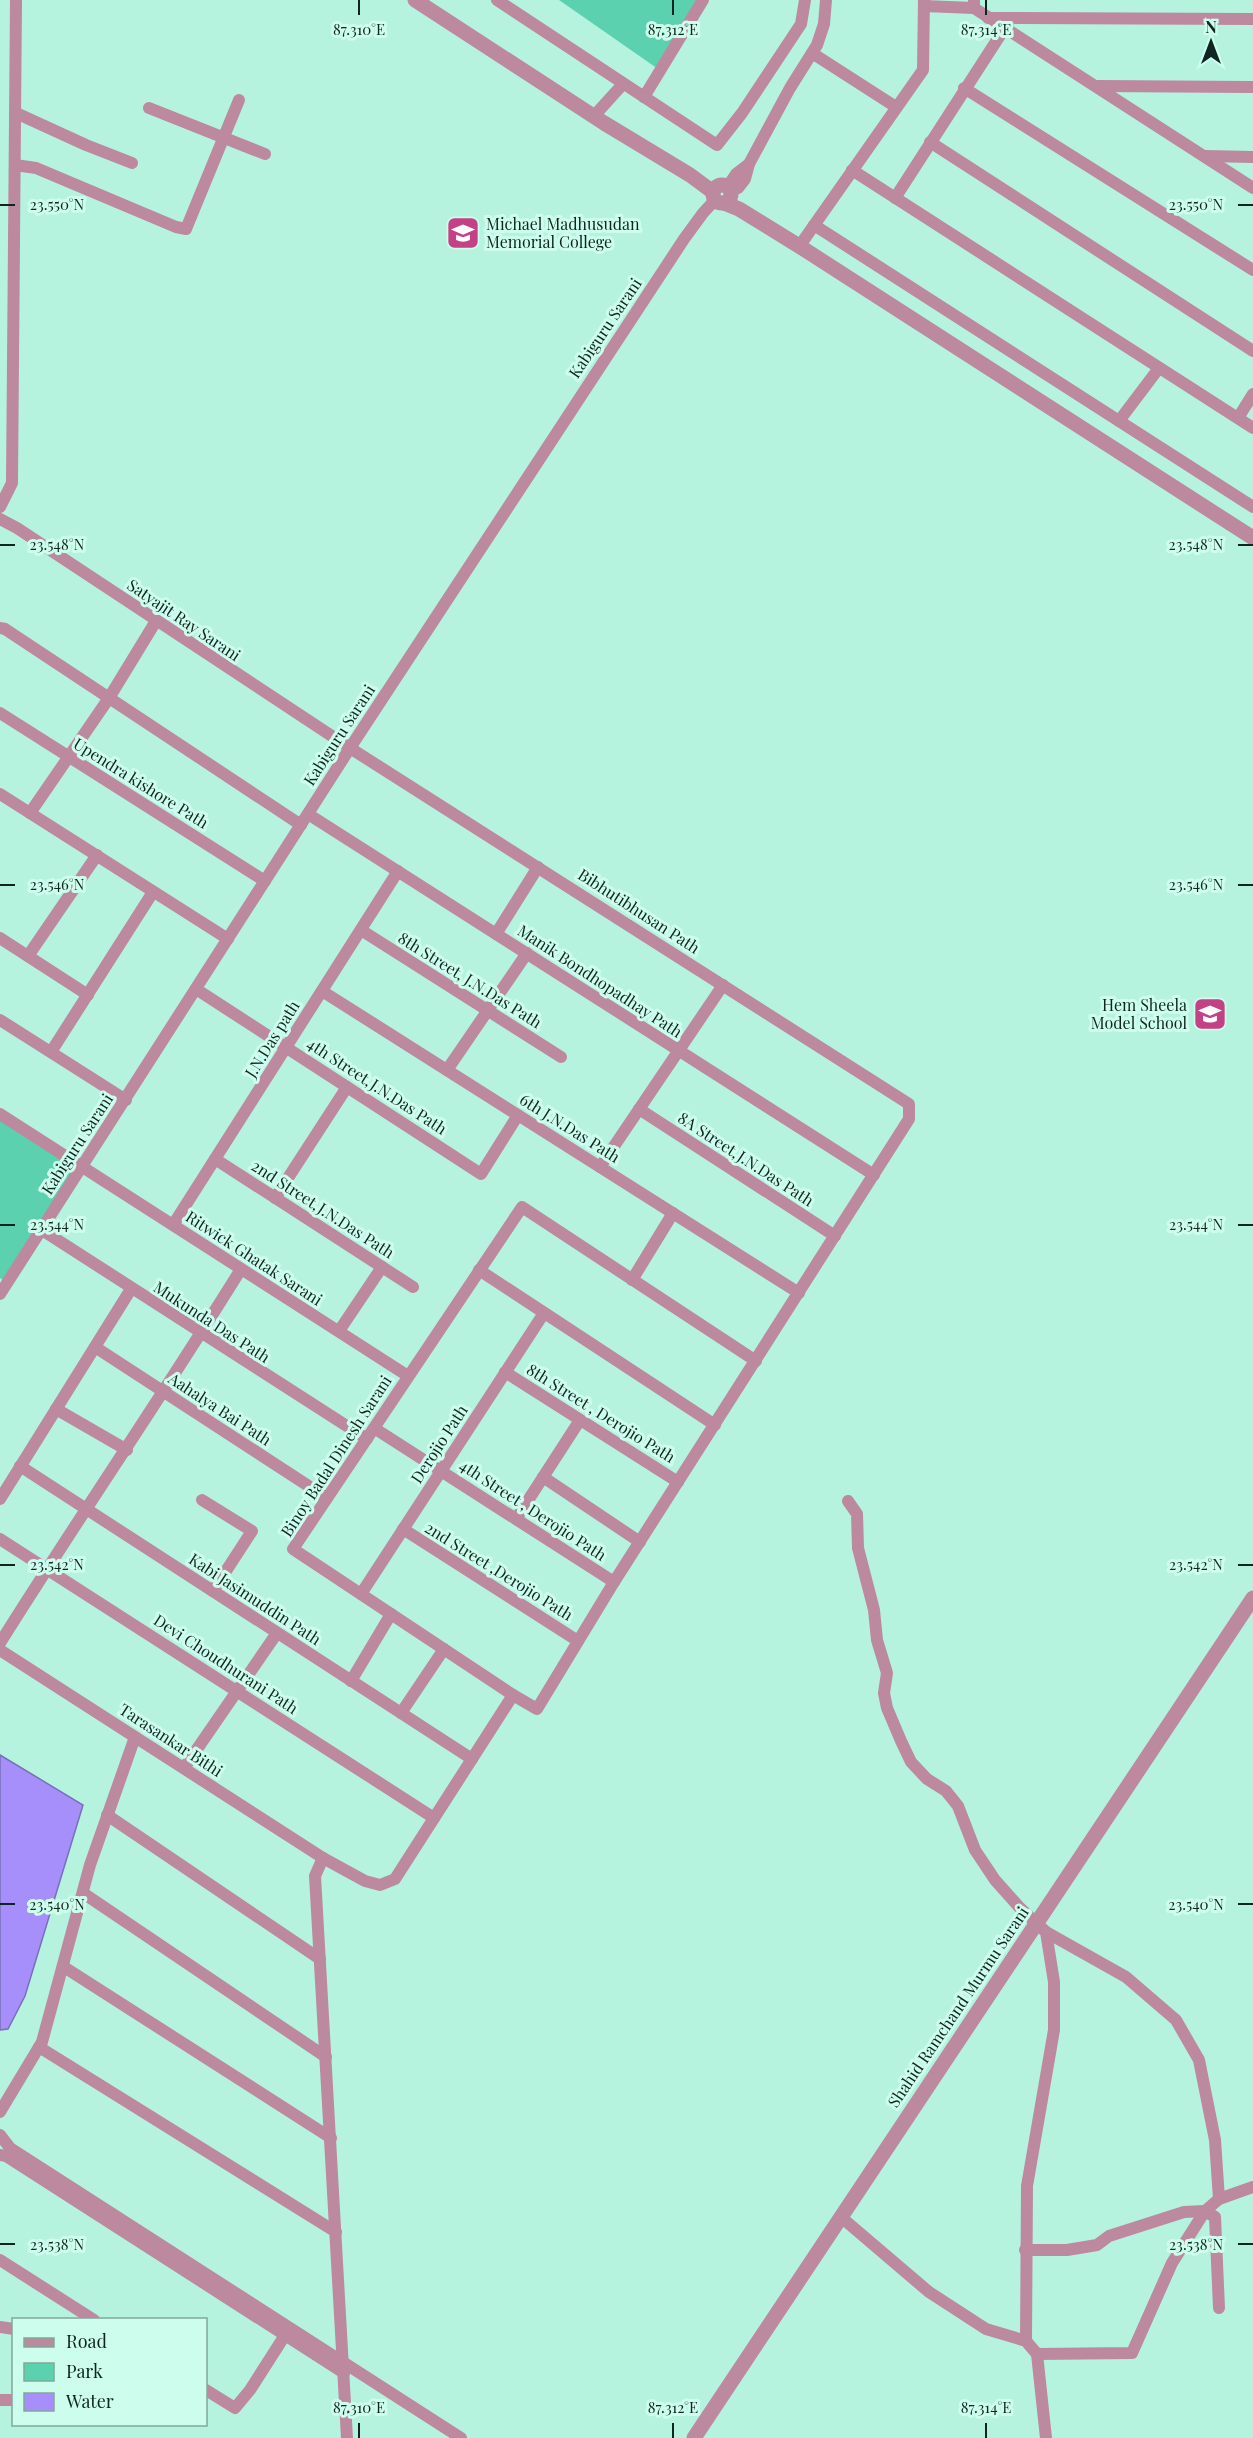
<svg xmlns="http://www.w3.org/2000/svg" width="1253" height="2438" font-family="'Playfair Display',serif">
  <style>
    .green { fill: #5bd1b0 }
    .water { fill: #a68ffa; stroke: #7870b8; stroke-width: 1.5 }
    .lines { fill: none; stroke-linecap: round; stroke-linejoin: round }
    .minor { stroke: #bc899f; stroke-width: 12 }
    .tertiary { stroke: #bc899f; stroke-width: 15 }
    .ticks { fill: none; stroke: #0e261f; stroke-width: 2 }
    .labels { text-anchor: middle; stroke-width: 6; stroke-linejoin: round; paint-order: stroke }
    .poi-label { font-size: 16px; fill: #0e261f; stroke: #cdfeed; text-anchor: start }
    .street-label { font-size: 16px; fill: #0e261f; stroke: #cdfeed }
    .ticks-label { font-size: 15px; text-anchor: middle; fill: #0e261f; stroke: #cdfeed; stroke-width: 6; stroke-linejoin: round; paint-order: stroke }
  </style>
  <rect width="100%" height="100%" fill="#b6f3df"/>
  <g class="green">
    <path d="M559,0H702L661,71Z"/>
    <path d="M0,1115L83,1167L5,1282L0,1278Z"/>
  </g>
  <path class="water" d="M0,1755L83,1805L25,1996L8,2029L0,2030Z"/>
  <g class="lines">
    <g class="minor">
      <path d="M497,0L717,145L742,113L801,24L805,0"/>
      <path d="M974,0V8L1253,188"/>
      <path d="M924,6L974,8"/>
      <path d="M988,18L1253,19"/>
      <path d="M812,53L896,107"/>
      <path d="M1096,86L1253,87"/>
      <path d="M964,88L1253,270"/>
      <path d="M644,97L703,0"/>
      <path d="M149,108L265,154"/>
      <path d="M16,113L86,145L132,163"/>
      <path d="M594,116L623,84"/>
      <path d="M930,142L1253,351"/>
      <path d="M1205,156L1253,157"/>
      <path d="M15,165L36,168L176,227L186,229L239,100"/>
      <path d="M852,170L1253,428"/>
      <path d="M728,186L736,174L749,164"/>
      <path d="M732,191L738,188L745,179L749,164L790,88L817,45L824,24L826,0"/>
      <path d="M895,198L1008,23"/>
      <path d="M814,225L1253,507"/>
      <path d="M803,241L923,70L924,0"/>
      <path d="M1238,418L1253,394"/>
      <path d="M1119,421L1159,368"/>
      <path d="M0,507L12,483L16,0"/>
      <path d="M0,519L17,528L350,748L909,1104V1119L614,1582L537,1709L513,1695"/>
      <path d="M0,628L5,629L301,825"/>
      <path d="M0,713L265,881"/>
      <path d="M0,794L228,939"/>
      <path d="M30,813L109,698L156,621"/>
      <path d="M308,814L874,1175"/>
      <path d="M361,930L561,1057"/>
      <path d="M496,934L538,867"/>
      <path d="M0,938L88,995"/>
      <path d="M28,956L97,855"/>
      <path d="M196,989L481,1174L518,1115"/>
      <path d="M322,991L799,1293"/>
      <path d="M0,1020L126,1100"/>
      <path d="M51,1052L153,892"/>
      <path d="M447,1070L527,953"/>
      <path d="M639,1109L835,1236"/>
      <path d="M0,1114L408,1376"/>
      <path d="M215,1159L413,1287"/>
      <path d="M600,1167L723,985"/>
      <path d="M275,1198L347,1087"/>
      <path d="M173,1225L398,871"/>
      <path d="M42,1230L367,1439"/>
      <path d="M479,1270L715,1425"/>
      <path d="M632,1280L673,1213"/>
      <path d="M0,1294L350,748L684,239L703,213L715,200"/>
      <path d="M339,1331L382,1267"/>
      <path d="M95,1347L327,1498"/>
      <path d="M505,1372L678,1482"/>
      <path d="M56,1409L127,1450"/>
      <path d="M374,1428L614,1582"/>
      <path d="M20,1466L472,1759"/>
      <path d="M543,1477L640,1542"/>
      <path d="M0,1499L131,1289"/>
      <path d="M202,1500L252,1531L213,1591"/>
      <path d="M848,1501L857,1514L858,1548L874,1610L877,1640L887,1673L884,1693L887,1708L901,1741L911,1762L927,1779L946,1791L958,1806L975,1850L995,1880L1020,1908L1046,1932L1054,1982V2030L1027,2186L1026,2341"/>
      <path d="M516,1519L580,1420"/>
      <path d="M403,1529L578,1641"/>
      <path d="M0,1539L434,1818"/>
      <path d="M361,1594L544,1313"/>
      <path d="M0,1643C79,1517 163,1395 241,1269"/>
      <path d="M0,1650L323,1858L365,1881L380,1885L395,1879L513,1695L293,1549L522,1207L756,1361"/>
      <path d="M351,1681L391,1614"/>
      <path d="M401,1713L444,1649"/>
      <path d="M184,1768L277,1633"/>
      <path d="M107,1815L320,1959"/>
      <path d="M323,1858L315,1876L347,2438"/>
      <path d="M83,1893L326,2057"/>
      <path d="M1046,1932L1126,1977L1176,2020L1199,2060L1215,2140L1219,2199"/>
      <path d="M64,1967L331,2138"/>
      <path d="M39,2047L336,2232"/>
      <path d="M0,2112L42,2042L90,1865L135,1737"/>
      <path d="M0,2135L10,2148L461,2438"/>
      <path d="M0,2155L6,2156L344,2373"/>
      <path d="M841,2217L929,2292L986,2329L1026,2341L1037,2354L1046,2438"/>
      <path d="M1025,2250H1067L1097,2245L1109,2236L1184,2212L1205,2211L1215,2217L1219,2308"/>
      <path d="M0,2260L94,2320"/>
      <path d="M0,2327L14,2329"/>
      <path d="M1037,2354L1132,2353L1172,2263L1205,2211L1219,2199L1253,2187"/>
      <path d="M206,2390L235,2408L250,2390L289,2329"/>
      <path d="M0,2400H14"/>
    </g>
    <g class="tertiary">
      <path d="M415,0L604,123L690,175L713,192"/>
      <circle cx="722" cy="194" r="9"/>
      <path d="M724,203L739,209L799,246L1253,538"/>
      <path d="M694,2438L1253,1598"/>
    </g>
  </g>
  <path class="ticks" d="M359,0V15M673,0V15M986,0V15M0,205H15M1238,205H1253M0,545H15M1238,545H1253M0,885H15M1238,885H1253M0,1225H15M1238,1225H1253M0,1565H15M1238,1565H1253M0,1904H15M1238,1904H1253M0,2244H15M1238,2244H1253M359,2423V2438M673,2423V2438M986,2423V2438"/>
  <defs>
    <g id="university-square" transform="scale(1.725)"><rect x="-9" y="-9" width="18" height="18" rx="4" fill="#c54186" stroke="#cdfeed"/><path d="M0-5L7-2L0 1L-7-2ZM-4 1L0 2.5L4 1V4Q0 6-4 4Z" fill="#fff"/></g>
    <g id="school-square" transform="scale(1.725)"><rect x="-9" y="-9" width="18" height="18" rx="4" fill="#c54186" stroke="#cdfeed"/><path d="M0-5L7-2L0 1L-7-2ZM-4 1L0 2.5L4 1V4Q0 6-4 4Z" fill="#fff"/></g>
  </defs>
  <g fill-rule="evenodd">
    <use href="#university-square" x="463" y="233"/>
    <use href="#school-square" x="1210" y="1014"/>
  </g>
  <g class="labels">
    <g class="poi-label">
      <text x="486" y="230">Michael Madhusudan<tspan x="486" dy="18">Memorial College</tspan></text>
      <text x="1187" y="1011" text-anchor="end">Hem Sheela<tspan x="1187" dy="18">Model School</tspan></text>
    </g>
    <g class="street-label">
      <text transform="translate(605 328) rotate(-56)" y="6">Kabiguru Sarani</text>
      <text transform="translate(184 620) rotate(34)" y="6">Satyajit Ray Sarani</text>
      <text transform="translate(339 735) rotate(-57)" y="6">Kabiguru Sarani</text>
      <text transform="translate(141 783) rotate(32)" y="6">Upendra kishore Path</text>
      <text transform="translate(639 911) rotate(33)" y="6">Bibhutibhusan Path</text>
      <text transform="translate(470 980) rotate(32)" y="6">8th Street, J.N.Das Path</text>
      <text transform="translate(600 981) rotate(33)" y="6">Manik Bondhopadhay Path</text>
      <text transform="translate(272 1039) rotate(-58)" y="6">J.N.Das path</text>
      <text transform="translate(377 1086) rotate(33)" y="6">4th Street,J.N.Das Path</text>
      <text transform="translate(570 1128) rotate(32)" y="6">6th J.N.Das Path</text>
      <text transform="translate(77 1144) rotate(-57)" y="6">Kabiguru Sarani</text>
      <text transform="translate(746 1159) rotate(33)" y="6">8A Street,J.N.Das Path</text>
      <text transform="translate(323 1209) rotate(33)" y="6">2nd Street,J.N.Das Path</text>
      <text transform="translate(254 1258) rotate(33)" y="6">Ritwick Ghatak Sarani</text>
      <text transform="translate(212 1322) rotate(33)" y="6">Mukunda Das Path</text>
      <text transform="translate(220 1409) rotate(33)" y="6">Aahalya Bai Path</text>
      <text transform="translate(601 1413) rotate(32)" y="6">8th Street , Derojio Path</text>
      <text transform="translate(439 1444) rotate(-57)" y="6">Derojio Path</text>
      <text transform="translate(336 1456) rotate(-57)" y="6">Binoy Badal Dinesh Sarani</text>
      <text transform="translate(533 1510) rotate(33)" y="6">4th Street , Derojio Path</text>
      <text transform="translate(499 1571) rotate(32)" y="6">2nd Street ,Derojio Path</text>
      <text transform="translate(255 1599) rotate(33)" y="6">Kabi Jasimuddin Path</text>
      <text transform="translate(226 1664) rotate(33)" y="6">Devi Choudhurani Path</text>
      <text transform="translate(171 1740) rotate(33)" y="6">Tarasankar Bithi</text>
      <text transform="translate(958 2007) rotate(-56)" y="6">Shahid Ramchand Murmu Sarani</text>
    </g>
  </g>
  <g class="ticks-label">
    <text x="359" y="35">87.310°E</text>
    <text x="673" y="35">87.312°E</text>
    <text x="986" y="35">87.314°E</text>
    <text x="57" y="210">23.550°N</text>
    <text x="1196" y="210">23.550°N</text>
    <text x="57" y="550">23.548°N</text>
    <text x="1196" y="550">23.548°N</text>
    <text x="57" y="890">23.546°N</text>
    <text x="1196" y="890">23.546°N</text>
    <text x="57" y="1230">23.544°N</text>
    <text x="1196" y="1230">23.544°N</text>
    <text x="57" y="1570">23.542°N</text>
    <text x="1196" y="1570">23.542°N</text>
    <text x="57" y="1910">23.540°N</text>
    <text x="1196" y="1910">23.540°N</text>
    <text x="57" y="2250">23.538°N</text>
    <text x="1196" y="2250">23.538°N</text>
    <text x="359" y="2413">87.310°E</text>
    <text x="673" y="2413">87.312°E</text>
    <text x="986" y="2413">87.314°E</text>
  </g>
  <rect x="12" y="2318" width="195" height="108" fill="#cdfeed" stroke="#81a89b" stroke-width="1.5"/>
  <rect x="24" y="2338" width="30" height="9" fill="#bc899f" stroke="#81a89b" stroke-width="1.5"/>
  <text x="66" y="2348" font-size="18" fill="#0e261f">Road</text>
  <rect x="24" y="2363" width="30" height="18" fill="#5bd1b0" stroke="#81a89b" stroke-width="1.5"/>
  <text x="66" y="2378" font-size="18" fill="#0e261f">Park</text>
  <rect x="24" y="2393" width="30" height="18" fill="#a68ffa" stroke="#81a89b" stroke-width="1.5"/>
  <text x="66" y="2408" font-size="18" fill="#0e261f">Water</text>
  <g transform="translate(1211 42)" stroke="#cdfeed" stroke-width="4.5" paint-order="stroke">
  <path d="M0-4.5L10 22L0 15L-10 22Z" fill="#0e261f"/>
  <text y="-9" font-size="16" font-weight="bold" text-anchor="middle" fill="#0e261f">N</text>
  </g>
</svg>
